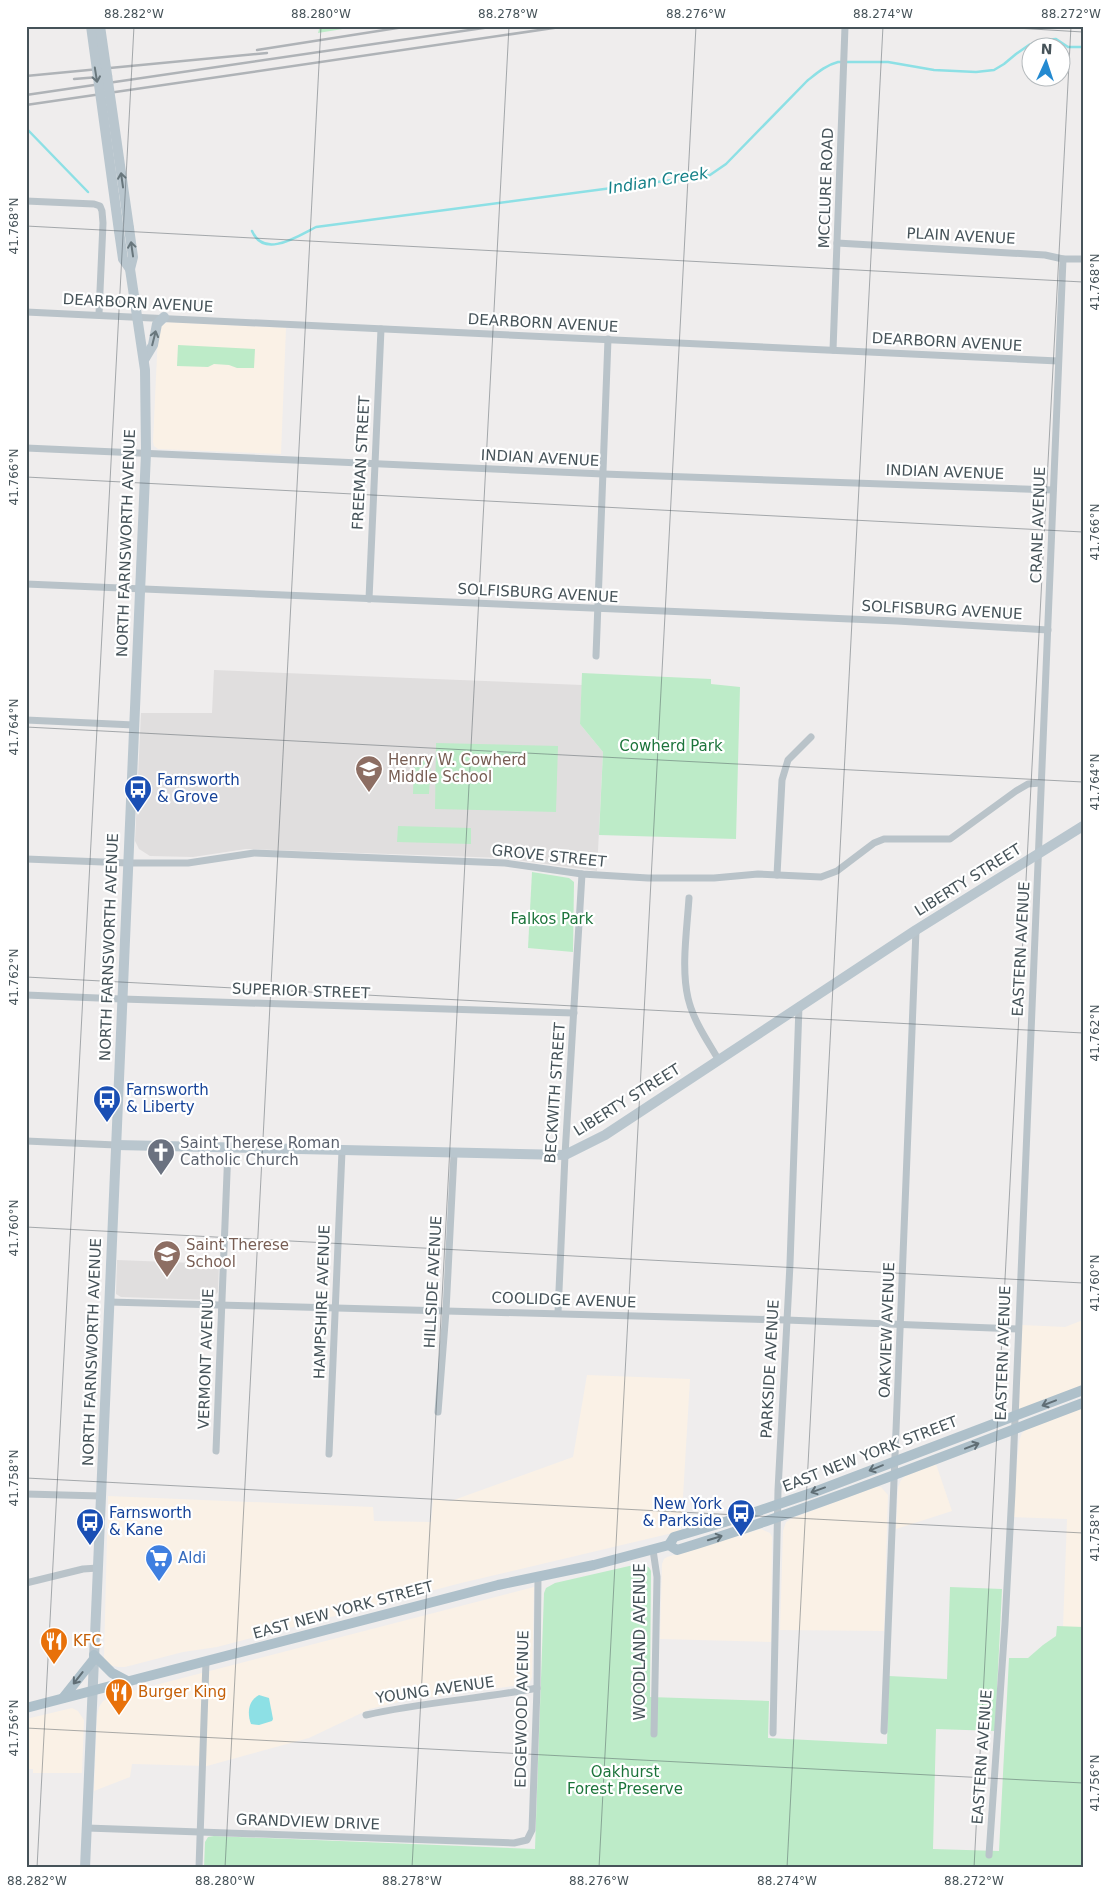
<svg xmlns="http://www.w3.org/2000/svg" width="1109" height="1894" font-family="'DejaVu Sans',sans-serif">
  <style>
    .commercial { fill: #faf1e6 }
    .education { fill: #e0dede }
    .green { fill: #bdebc8 }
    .water { fill: #8de0e5 }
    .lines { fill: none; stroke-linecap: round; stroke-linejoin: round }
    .stream { stroke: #8de0e5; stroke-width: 2.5 }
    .street { stroke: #b9c3c9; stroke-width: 7 }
    .secondary { stroke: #b9c6ce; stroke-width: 10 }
    .primary { stroke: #aec0ca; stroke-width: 10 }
    .rail { stroke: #afb3b7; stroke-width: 2.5 }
    .secondary-bridge { stroke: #b9c6ce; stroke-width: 10 }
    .oneway { stroke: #68767c }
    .oneway2 { stroke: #606e75 }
    .ticks { fill: none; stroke: #465359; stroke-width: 1; stroke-opacity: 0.45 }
    .labels { text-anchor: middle; stroke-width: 4.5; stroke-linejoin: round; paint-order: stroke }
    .street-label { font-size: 15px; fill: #465359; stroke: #fff }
    .park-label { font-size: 15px; fill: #1c743b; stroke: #fff }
    .education-label { font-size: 15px; fill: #785e54; stroke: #fff; text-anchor: start }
    .transit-label { font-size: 15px; fill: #164399; stroke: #fff; text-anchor: start }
    .worship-label { font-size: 15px; fill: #5b616d; stroke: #fff; text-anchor: start }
    .shop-label { font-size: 15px; fill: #366cbe; stroke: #fff; text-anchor: start }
    .food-label { font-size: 15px; fill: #c56008; stroke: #fff; text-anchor: start }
    .water-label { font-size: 16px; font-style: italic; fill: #148088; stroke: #fff }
    .neatline { fill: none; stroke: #465359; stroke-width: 2 }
    .ticks-label { font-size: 12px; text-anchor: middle; fill: #465359 }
  </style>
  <rect width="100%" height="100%" fill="#efeded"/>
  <g class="commercial">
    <path d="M168,322L286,328L281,454L158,449L154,446L153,442L158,334L162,325Z"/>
    <path d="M1083,1320V1385L1019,1410L1022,1325L1065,1327Z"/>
    <path d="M587,1375L690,1379L681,1531L461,1583L217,1647L183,1652L125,1667H118L109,1665L104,1658L108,1496L373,1507L374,1521L431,1522L433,1499L451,1501L573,1457Z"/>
    <path d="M1083,1408V1627H1063L1067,1519L1012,1517L1019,1441L1022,1433L1027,1429Z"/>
    <path d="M936,1464L952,1511L896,1529L898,1487L901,1480L905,1476Z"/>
    <path d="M875,1487H881L888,1495L884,1631L780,1630L783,1531L786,1522L793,1518Z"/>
    <path d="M761,1529L770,1533L772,1537L771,1642L660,1639L662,1564L664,1559L667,1557Z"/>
    <path d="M534,1587L532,1677L529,1684L403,1701L370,1709L309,1738L207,1766L132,1764L130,1777L94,1791L97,1716L99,1707L103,1701L113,1696Z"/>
    <path d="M72,1708L78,1711L84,1720L82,1773H33V1769H26V1719Z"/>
  </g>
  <g class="education">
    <path d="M214,670L582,685L580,724L603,752L597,871L503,858L246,849L193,857L150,856L139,849L135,841L141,713H212Z"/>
    <path d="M117,1260L219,1264L218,1292L211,1300L121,1297L116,1294Z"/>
  </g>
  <g class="green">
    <path d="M320,26H361L318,33Z"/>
    <path d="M178,345L255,349L254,368H237L229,365L214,364L208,367L177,366Z"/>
    <path d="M582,673L711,679V684L740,687L736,839L599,835L603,752L580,724Z"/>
    <path d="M436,743L558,746L556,812L435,809Z"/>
    <path d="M414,760L431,761L429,794H413Z"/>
    <path d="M398,826L471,828V844L397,842Z"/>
    <path d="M532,872L569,878L574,882L573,952L528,948Z"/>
    <path d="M638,1564C644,1565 649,1565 651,1571L650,1697L769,1701L768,1738L887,1744L889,1676L947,1679L950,1587L1002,1589L995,1731L936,1729L933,1849L999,1851L1009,1658H1028L1043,1645L1056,1636L1057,1626L1083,1627V1868H204L205,1842L208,1837L214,1836L535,1849L544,1593L546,1588L555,1583Z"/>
  </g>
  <path class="water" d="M259,1695L269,1698L273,1719L272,1721L259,1725L251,1724C247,1713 248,1701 259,1695Z"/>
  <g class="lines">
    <g class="stream">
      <path d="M26,128L88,192"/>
      <path d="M252,231C264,259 298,236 316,227L710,175L726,164L807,81C817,73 826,65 838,62H888L934,70L976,72L994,70L1004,64L1016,54L1029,45L1042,40L1056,39L1068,47H1083"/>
    </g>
    <g class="street">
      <path d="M26,201L94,204L100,206L102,211L103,223L99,314"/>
      <path d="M837,243L1045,255L1063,259H1083"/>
      <path d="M26,312L1058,361"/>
      <path d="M833,350L845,27"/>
      <path d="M26,448L603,474L1053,490"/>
      <path d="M26,584L897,621L1048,630"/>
      <path d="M369,599L381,329"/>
      <path d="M596,656L608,339"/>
      <path d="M26,720L134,725"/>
      <path d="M26,859L128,863H188L254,853L505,863L582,874L648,878H714L758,874L821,877L837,871L874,843L884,839H950L1016,791L1028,784L1040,783"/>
      <path d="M777,875L782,780L788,760L811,737"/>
      <path d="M689,898C687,929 681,968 688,998C693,1020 707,1040 718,1059"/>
      <path d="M26,995L122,999L574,1013"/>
      <path d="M26,1141L116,1145"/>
      <path d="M109,1302L786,1320L1018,1329"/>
      <path d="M558,1313L565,1155L582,874"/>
      <path d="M438,1412L446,1311L454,1154"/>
      <path d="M216,1451L228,1148"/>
      <path d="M329,1454L342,1151"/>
      <path d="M26,1494L101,1496"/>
      <path d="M653,1550L657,1577L654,1734"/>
      <path d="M26,1583L83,1569L98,1568"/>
      <path d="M366,1715C423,1702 481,1699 537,1688"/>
      <path d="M884,1731L916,930"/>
      <path d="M773,1733L778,1490L790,1264L799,1006"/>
      <path d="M87,1828L514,1843L527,1840L532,1830L537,1688L538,1577"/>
      <path d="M989,1855L1005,1624L1012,1492L1063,259"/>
      <path d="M199,1868L206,1661"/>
    </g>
    <g class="secondary">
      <path d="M129,228L133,257L130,269"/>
      <path d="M144,360L153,345L157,324L164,317"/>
      <path d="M116,1145L565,1155L605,1135L916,930L1083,826"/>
      <path d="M85,1868L146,453L145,370L130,269L123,259L119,231"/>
    </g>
    <g class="primary">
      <path d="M669,1545L674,1537L738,1518L817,1491L1083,1390"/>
      <path d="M94,1655L112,1673L127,1681"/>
      <path d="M63,1698L94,1659"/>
      <path d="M26,1708L498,1585L594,1565L669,1545L677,1550C815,1508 948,1454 1083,1403"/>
    </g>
    <g class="rail">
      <path d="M257,50L410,26"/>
      <path d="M26,76L267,53"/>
      <path d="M74,79L111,76"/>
      <path d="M26,95L497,26"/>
      <path d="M26,105L567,26"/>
    </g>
    <g class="secondary-bridge">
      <path d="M91,26L119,231"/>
      <path d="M100,26L129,228"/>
    </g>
  </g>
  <defs><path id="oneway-shaft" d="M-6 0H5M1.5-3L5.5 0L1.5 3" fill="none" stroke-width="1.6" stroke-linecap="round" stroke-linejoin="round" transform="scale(1.25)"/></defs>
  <g class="oneway">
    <use href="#oneway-shaft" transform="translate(96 75) rotate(81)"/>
    <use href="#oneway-shaft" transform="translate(122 180) rotate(-98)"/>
    <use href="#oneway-shaft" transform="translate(132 249) rotate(-98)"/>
    <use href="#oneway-shaft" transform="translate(154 338) rotate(-76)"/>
  </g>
  <g class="oneway2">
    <use href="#oneway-shaft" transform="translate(1049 1403) rotate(159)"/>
    <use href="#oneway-shaft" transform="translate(972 1446) rotate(-21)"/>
    <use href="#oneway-shaft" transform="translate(876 1468) rotate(158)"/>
    <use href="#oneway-shaft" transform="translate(818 1490) rotate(160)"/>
    <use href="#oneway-shaft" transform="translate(715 1538) rotate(-17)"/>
    <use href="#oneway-shaft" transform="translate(78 1678) rotate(128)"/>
  </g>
  <path class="ticks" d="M982,26L1083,32M26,226L1083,282M26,477L1083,532M26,727L1083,782M26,977L1083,1033M26,1227L1083,1283M26,1478L1083,1533M26,1728L1083,1783M37,1868L134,26M225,1868L321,26M412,1868L509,26M599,1868L696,26M787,1868L883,26M974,1868L1071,26"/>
  <defs>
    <g id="school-pin" transform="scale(1.4375)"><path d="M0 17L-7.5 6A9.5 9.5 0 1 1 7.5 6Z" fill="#8d6e63" stroke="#fff"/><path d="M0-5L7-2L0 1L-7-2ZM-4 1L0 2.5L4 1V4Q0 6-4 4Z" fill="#fff"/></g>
    <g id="bus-pin" transform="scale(1.4375)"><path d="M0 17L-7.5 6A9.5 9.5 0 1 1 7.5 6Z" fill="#1a4fb4" stroke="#fff"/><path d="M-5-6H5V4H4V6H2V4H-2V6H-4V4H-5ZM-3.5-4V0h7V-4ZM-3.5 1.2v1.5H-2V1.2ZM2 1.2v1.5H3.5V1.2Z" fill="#fff"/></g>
    <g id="church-pin" transform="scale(1.4375)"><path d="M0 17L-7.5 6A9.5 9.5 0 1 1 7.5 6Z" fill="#6b7280" stroke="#fff"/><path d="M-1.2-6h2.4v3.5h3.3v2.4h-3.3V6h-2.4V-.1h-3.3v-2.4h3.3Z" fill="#fff"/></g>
    <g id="supermarket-pin" transform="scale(1.4375)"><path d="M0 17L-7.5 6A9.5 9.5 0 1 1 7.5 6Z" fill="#3f7fe0" stroke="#fff"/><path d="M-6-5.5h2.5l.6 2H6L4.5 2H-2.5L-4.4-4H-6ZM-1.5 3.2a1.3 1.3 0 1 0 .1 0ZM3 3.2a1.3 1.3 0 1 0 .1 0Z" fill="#fff"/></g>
    <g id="restaurant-pin" transform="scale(1.4375)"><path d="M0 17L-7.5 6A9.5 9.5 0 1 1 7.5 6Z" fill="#e8710a" stroke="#fff"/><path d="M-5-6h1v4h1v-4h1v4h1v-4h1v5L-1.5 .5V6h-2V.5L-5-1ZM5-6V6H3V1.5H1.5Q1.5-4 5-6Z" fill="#fff"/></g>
  </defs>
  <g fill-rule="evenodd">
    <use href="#school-pin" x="369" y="769"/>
    <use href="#bus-pin" x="138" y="789"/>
    <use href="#bus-pin" x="107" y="1099"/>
    <use href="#church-pin" x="161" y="1152"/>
    <use href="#school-pin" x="167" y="1254"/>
    <use href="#bus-pin" x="741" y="1513"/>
    <use href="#bus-pin" x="90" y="1522"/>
    <use href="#supermarket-pin" x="159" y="1558"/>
    <use href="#restaurant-pin" x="54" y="1641"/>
    <use href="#restaurant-pin" x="119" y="1692"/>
  </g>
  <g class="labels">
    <g class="street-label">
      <text transform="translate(826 188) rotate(-88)" y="5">MCCLURE ROAD</text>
      <text transform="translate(961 236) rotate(3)" y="5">PLAIN AVENUE</text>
      <text transform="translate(138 303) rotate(3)" y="5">DEARBORN AVENUE</text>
      <text transform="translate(543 323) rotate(3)" y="5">DEARBORN AVENUE</text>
      <text transform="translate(947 342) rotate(3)" y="5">DEARBORN AVENUE</text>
      <text transform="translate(540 458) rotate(3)" y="5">INDIAN AVENUE</text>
      <text transform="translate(361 463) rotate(-87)" y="5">FREEMAN STREET</text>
      <text transform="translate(945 472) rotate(2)" y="5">INDIAN AVENUE</text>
      <text transform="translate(1038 525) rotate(-88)" y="5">CRANE AVENUE</text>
      <text transform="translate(126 543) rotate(-88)" y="5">NORTH FARNSWORTH AVENUE</text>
      <text transform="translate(538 593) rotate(3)" y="5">SOLFISBURG AVENUE</text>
      <text transform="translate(942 610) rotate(3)" y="5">SOLFISBURG AVENUE</text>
      <text transform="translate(549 856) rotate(6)" y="5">GROVE STREET</text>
      <text transform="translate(968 880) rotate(-32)" y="5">LIBERTY STREET</text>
      <text transform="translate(109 947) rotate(-88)" y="5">NORTH FARNSWORTH AVENUE</text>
      <text transform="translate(1021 949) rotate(-87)" y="5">EASTERN AVENUE</text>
      <text transform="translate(301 991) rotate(2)" y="5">SUPERIOR STREET</text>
      <text transform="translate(555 1093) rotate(-86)" y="5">BECKWITH STREET</text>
      <text transform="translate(627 1100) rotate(-32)" y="5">LIBERTY STREET</text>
      <text transform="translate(433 1282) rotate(-87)" y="5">HILLSIDE AVENUE</text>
      <text transform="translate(564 1300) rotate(2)" y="5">COOLIDGE AVENUE</text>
      <text transform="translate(322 1302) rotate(-88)" y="5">HAMPSHIRE AVENUE</text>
      <text transform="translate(887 1330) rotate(-88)" y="5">OAKVIEW AVENUE</text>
      <text transform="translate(92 1352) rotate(-88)" y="5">NORTH FARNSWORTH AVENUE</text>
      <text transform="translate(1003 1353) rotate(-88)" y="5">EASTERN AVENUE</text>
      <text transform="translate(206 1359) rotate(-88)" y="5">VERMONT AVENUE</text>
      <text transform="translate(770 1369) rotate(-87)" y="5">PARKSIDE AVENUE</text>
      <text transform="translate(870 1454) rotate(-21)" y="5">EAST NEW YORK STREET</text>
      <text transform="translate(343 1610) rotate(-15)" y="5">EAST NEW YORK STREET</text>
      <text transform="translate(640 1642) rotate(-90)" y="5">WOODLAND AVENUE</text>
      <text transform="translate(435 1690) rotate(-8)" y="5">YOUNG AVENUE</text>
      <text transform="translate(522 1709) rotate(-89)" y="5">EDGEWOOD AVENUE</text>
      <text transform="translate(982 1757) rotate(-86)" y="5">EASTERN AVENUE</text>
      <text transform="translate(308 1822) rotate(2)" y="5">GRANDVIEW DRIVE</text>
    </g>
    <g class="park-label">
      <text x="671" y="751">Cowherd Park</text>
      <text x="552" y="924">Falkos Park</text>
      <text x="625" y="1777">Oakhurst<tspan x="625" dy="17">Forest Preserve</tspan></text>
    </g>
    <g class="education-label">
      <text x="388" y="765">Henry W. Cowherd<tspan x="388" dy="17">Middle School</tspan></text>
      <text x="186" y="1250">Saint Therese<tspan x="186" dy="17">School</tspan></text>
    </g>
    <g class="transit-label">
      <text x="157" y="785">Farnsworth<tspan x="157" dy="17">&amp; Grove</tspan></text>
      <text x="126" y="1095">Farnsworth<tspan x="126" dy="17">&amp; Liberty</tspan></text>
      <text x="722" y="1509" text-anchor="end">New York<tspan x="722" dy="17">&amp; Parkside</tspan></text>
      <text x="109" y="1518">Farnsworth<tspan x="109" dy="17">&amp; Kane</tspan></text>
    </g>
    <g class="worship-label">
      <text x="180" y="1148">Saint Therese Roman<tspan x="180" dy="17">Catholic Church</tspan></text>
    </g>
    <g class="shop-label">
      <text x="178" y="1563">Aldi</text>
    </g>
    <g class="food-label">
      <text x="73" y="1646">KFC</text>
      <text x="138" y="1697">Burger King</text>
    </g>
    <g class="water-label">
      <text transform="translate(658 180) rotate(-9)" y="6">Indian Creek</text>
    </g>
  </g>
  <rect width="1109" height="1894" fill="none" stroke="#ffffff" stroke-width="55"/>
  <g transform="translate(1046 62) rotate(3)"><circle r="24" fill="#ffffff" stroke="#b5babd"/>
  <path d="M0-4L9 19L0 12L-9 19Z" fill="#248ad1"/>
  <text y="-8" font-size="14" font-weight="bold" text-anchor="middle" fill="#465359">N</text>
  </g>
  <rect x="28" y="28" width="1054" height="1838" class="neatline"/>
  <g class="ticks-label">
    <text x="134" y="18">88.282°W</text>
    <text x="321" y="18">88.280°W</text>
    <text x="508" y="18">88.278°W</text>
    <text x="696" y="18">88.276°W</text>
    <text x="883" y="18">88.274°W</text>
    <text x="1071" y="18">88.272°W</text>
    <text transform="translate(14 226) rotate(-90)" y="4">41.768°N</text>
    <text transform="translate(1095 282) rotate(-90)" y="4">41.768°N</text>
    <text transform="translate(14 477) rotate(-90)" y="4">41.766°N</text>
    <text transform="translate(1095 532) rotate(-90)" y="4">41.766°N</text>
    <text transform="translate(14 727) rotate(-90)" y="4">41.764°N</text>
    <text transform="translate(1095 782) rotate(-90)" y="4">41.764°N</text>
    <text transform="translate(14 977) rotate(-90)" y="4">41.762°N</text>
    <text transform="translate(1095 1033) rotate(-90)" y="4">41.762°N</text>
    <text transform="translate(14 1228) rotate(-90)" y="4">41.760°N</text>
    <text transform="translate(1095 1283) rotate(-90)" y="4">41.760°N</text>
    <text transform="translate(14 1478) rotate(-90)" y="4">41.758°N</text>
    <text transform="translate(1095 1533) rotate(-90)" y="4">41.758°N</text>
    <text transform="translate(14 1728) rotate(-90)" y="4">41.756°N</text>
    <text transform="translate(1095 1783) rotate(-90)" y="4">41.756°N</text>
    <text x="37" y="1885">88.282°W</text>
    <text x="225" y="1885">88.280°W</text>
    <text x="412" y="1885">88.278°W</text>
    <text x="599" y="1885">88.276°W</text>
    <text x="787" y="1885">88.274°W</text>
    <text x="974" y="1885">88.272°W</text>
  </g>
</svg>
